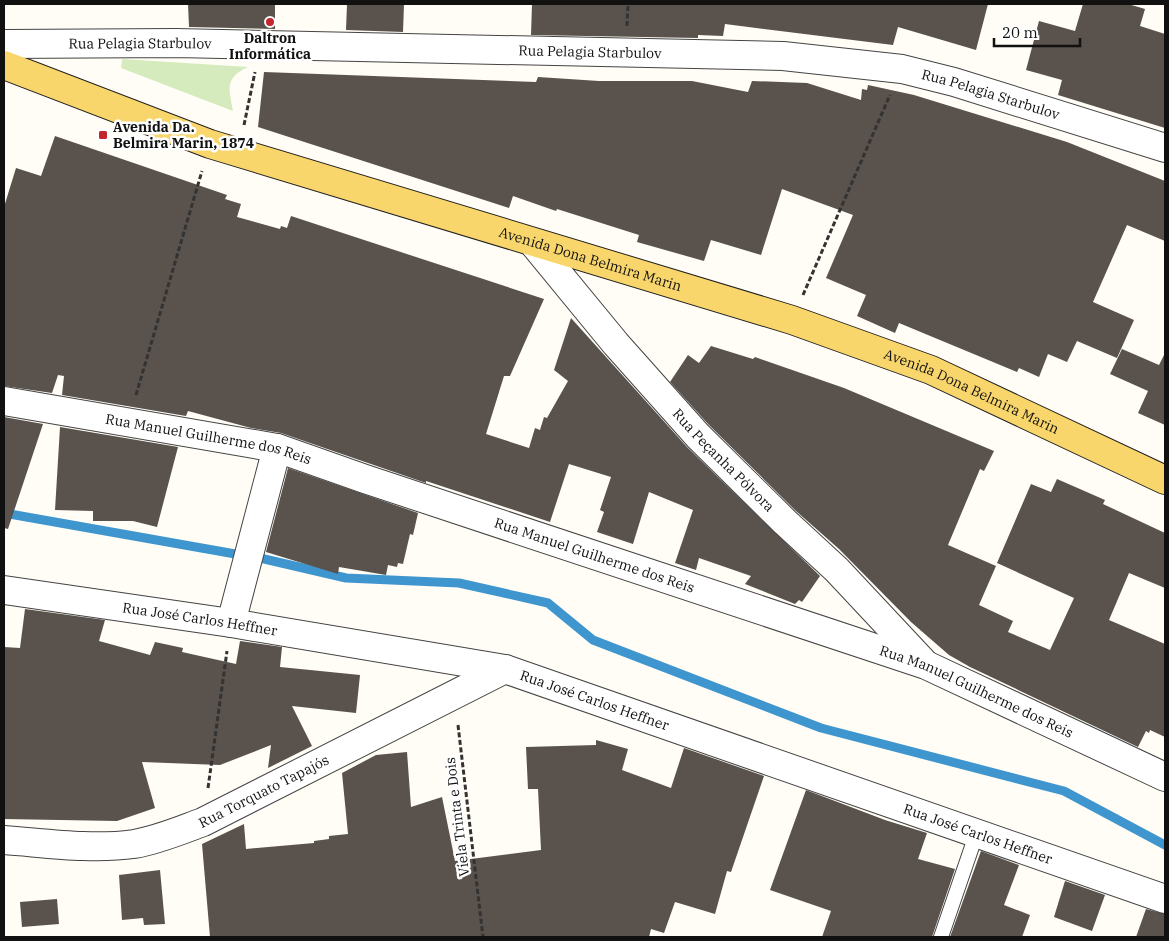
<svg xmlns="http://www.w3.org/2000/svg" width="1169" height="941" font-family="'IBM Plex Serif',serif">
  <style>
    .green { fill: #d5ebbd }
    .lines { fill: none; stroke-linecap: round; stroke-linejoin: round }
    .stream { stroke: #3f96cf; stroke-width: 9 }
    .building { fill: #5a524d }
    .lane-casing { stroke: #444; stroke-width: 16 }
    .street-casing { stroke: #444; stroke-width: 30 }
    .primary-casing { stroke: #222; stroke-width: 30 }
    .path { stroke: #333; stroke-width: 3; stroke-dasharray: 5 2.5; stroke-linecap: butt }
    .lane { stroke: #fff; stroke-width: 14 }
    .street { stroke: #fff; stroke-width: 28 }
    .primary { stroke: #f9d66b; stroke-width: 28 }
    .poi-dot { fill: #c4262e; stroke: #fff; stroke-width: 2 }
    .labels { text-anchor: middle; stroke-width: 5; stroke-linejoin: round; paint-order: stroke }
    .poi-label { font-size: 14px; font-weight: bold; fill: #111; stroke: #fff }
    .street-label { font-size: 14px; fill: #111; stroke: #fff }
  </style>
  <rect width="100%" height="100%" fill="#fffdf5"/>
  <path class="green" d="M122,59L248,67C224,78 229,89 233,111L121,68Z"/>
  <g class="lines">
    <g class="stream">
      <path d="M4,513L241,555"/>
      <path d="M260,558L346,578L459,583L548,603L593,640L821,728L1064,791L1165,845"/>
    </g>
  </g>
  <g class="building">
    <path d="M188,4H275V29L189,27Z"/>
    <path d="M347,4H404L403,32L346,30Z"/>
    <path d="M532,4H988L976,50L898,27L893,45L725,24L723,36L698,35V38L531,35Z"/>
    <path d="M1083,4H1128L1145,9L1140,26L1165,34V128L1058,95L1062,80L1026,70L1039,21L1075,31Z"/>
    <path d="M264,72L536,82L538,77L599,81H692L748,92L752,81L807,83L861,100L862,89L867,90L868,85L914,95L1067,142L1165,181V241L1127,225L1093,302L1134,320L1117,358L1077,341L1067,362L1048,354L1039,377L1019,368L1017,372L899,323L895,333L857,316L866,295L826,278L853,215L782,189L761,255L711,240L704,261L637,242L639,235L557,209L556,211L513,196L509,208L258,127Z"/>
    <path d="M55,136L227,195L225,199L241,204L237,217L280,229L281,226L287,228L291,216L544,299L510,376H504L486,434L529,448L535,428L540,430L544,417L547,418L568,381L554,370L571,318L687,447L820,576L802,602L799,600L795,604L745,584L751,576L699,558L696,570L675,563L693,510L649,492L633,544L597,532L604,512L600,510L611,477L569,464L550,522L426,481V483L281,433L251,428L188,411L186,416L62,395L64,376L58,375L52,393L4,386V207L16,168L41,176Z"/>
    <path d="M711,346L753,359L755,357L844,388L994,451L984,471L980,469L948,545L996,566L979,605L1013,621L1008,632L1050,650L1074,598L997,563L1031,484L1051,492L1057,479L1105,500L1103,504L1165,533V588L1129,573L1109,620L1165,644V737L1150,730L1149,733L1146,731L1138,747L970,667L949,655L911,622L839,549L796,511L709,425L670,382L688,355L699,363Z"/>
    <path d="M1122,349L1159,365L1165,353V425L1138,413L1148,391L1110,374Z"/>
    <path d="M4,417L43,424L8,529L4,528Z"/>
    <path d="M60,427L178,447L157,527L133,521H93V511L55,510Z"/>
    <path d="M288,468L418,513L413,535L410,534L403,564L398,563L397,567L388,565L386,575L339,567L338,574L266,552Z"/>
    <path d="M25,609L105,620L99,641L150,655L155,642L183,648L182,652L236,664L240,641L282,647L280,667L360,675L356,713L292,706L312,746L268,768L271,745L220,765L142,762L155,808L117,821L4,819V647L20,648Z"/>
    <path d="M596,740L628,749L622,770L671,788L684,748L764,776L731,872L727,871L715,914L675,902L664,933L651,929L649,937H210L202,844L244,824L246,849L314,843V841L329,839V836L348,834L342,773L376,755L407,752L411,807L442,797L455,861L541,850L538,789H528L526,747L596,745Z"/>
    <path d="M806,790L885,820L927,833L918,859L955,869L932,937H822L831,911L770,890Z"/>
    <path d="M981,851L1019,865L1004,905L1030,915L1022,937H950Z"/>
    <path d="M160,870L165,924L144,925L143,918L122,920L119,875Z"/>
    <path d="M1065,881L1105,895L1092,931L1054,917Z"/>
    <path d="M57,899L59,924L22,927L20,902Z"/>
    <path d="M1146,909L1165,914V937H1136Z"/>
  </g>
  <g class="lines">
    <g class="lane-casing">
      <path id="lane" d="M941,937L977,832"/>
    </g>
    <g class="street-casing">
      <g id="street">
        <path id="s1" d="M4,44L176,43L783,56L902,69L954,82L1165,148"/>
        <path id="s2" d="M533,243L616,344L698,436L785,522L837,570L925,664"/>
        <path id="s3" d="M4,401L277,448L365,479L926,665L1165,777"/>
        <path id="s4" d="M4,590L231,623L505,669L1165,899"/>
        <path d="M231,623L277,448"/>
        <path id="s5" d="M4,840C46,843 91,850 134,844C158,840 181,830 203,822L505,669"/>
      </g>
    </g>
    <g class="primary-casing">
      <g id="primary">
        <path id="s6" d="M4,65L210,144L792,320L931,370L1165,480"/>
      </g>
    </g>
    <g class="path">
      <path d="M627,26L628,4"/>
      <path d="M244,125L255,72"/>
      <path d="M803,295L890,95"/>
      <path d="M136,395L202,171"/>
      <path d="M458,725L483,937"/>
      <path d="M208,788L227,651"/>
    </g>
    <use href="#lane" class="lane"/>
    <use href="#street" class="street"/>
    <use href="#primary" class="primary"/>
  </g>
  <g class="poi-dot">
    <circle cx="270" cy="22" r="5"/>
    <rect x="98" y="130" width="10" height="10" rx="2.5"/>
  </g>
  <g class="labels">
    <g class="poi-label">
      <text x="270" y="43">Daltron<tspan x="270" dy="16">Informática</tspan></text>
      <text x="113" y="132" text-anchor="start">Avenida Da.<tspan x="113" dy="16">Belmira Marin, 1874</tspan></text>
    </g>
    <g class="street-label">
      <text dy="5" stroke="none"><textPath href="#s1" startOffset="136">Rua Pelagia Starbulov</textPath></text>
      <text dy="5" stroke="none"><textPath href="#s1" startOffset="586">Rua Pelagia Starbulov</textPath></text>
      <text dy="5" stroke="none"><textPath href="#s1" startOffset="991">Rua Pelagia Starbulov</textPath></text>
      <text dy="5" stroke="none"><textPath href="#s6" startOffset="618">Avenida Dona Belmira Marin</textPath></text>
      <text dy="5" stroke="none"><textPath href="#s6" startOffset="1022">Avenida Dona Belmira Marin</textPath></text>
      <text dy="5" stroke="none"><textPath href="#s3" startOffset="208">Rua Manuel Guilherme dos Reis</textPath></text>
      <text dy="5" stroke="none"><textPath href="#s2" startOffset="289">Rua Peçanha Pólvora</textPath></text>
      <text dy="5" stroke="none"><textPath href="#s3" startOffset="612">Rua Manuel Guilherme dos Reis</textPath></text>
      <text dy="5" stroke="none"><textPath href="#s4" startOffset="198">Rua José Carlos Heffner</textPath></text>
      <text dy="5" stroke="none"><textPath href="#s3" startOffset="1018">Rua Manuel Guilherme dos Reis</textPath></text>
      <text dy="5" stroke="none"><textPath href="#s4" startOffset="602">Rua José Carlos Heffner</textPath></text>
      <text dy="5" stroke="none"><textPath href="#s5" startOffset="271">Rua Torquato Tapajós</textPath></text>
      <text transform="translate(457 817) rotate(-97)" y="5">Viela Trinta e Dois</text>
      <text dy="5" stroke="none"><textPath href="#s4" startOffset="1008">Rua José Carlos Heffner</textPath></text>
    </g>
  </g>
  <rect width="1169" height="941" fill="none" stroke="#111111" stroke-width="10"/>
  <path d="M994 38v8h86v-8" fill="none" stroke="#111111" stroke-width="2.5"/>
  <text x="1002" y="38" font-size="15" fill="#111111" stroke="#ffffff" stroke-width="4" paint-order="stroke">20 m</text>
</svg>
